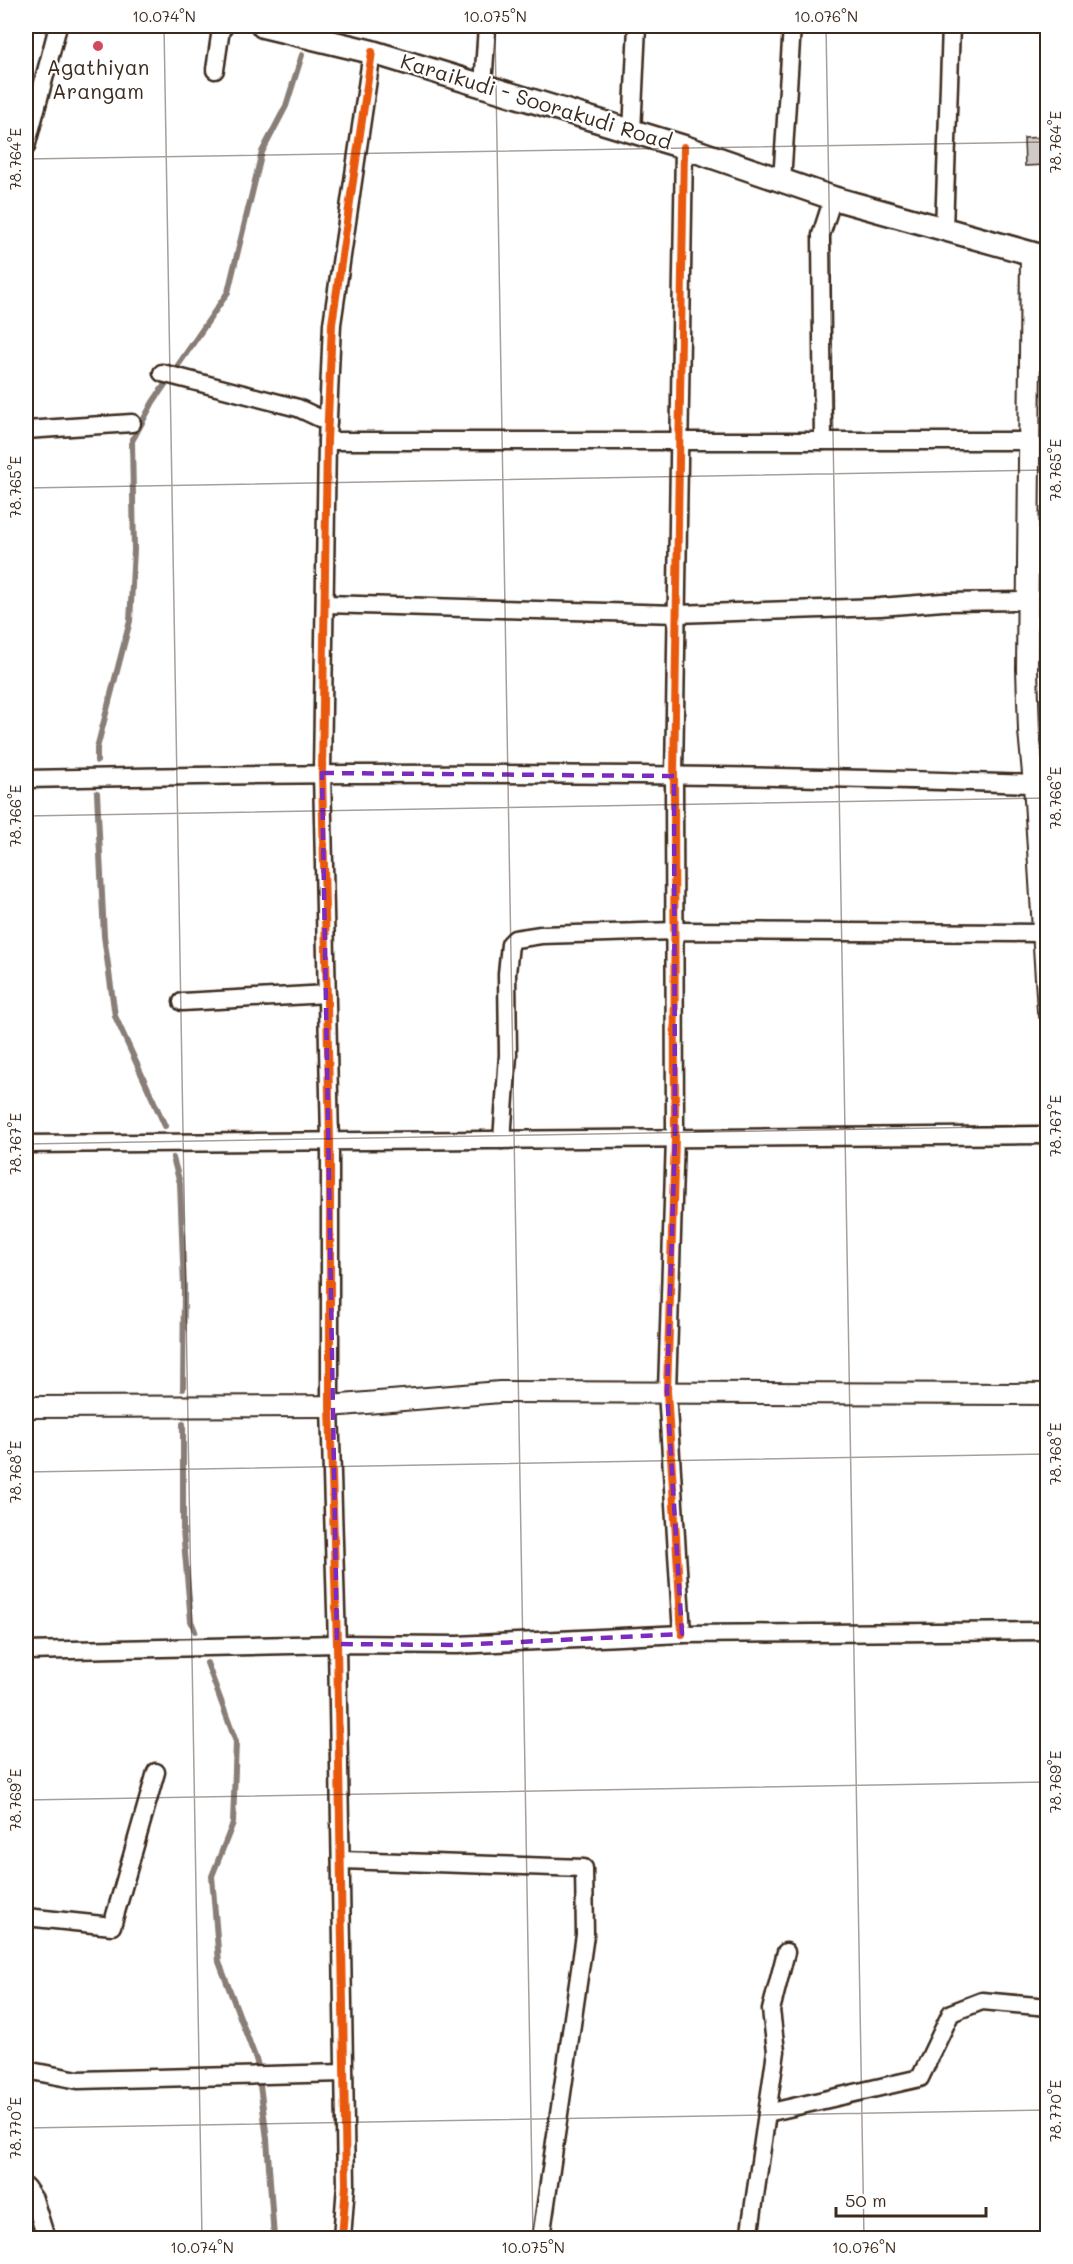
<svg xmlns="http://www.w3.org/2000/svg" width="1073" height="2264" font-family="Mali,sans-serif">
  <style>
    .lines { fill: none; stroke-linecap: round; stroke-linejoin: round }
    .stream { stroke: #887e77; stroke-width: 6 }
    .building { fill: #cfcac7; stroke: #3b2a1e; stroke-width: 1.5 }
    .minor-casing { stroke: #3b2a1e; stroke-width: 21 }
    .tertiary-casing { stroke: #3b2a1e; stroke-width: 24 }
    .secondary-casing { stroke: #3b2a1e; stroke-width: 27 }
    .minor { stroke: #fff; stroke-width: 16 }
    .tertiary { stroke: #fff; stroke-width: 20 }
    .secondary { stroke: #fff; stroke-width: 22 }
    .cycleway-casing { stroke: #fff; stroke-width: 11 }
    .cycleway { stroke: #e8590c; stroke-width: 8 }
    .marked { fill: none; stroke: #7b2cbf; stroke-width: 4.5; stroke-dasharray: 12 8; stroke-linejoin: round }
    .ticks { fill: none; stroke: #3b2a1e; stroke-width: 1.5; stroke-opacity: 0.45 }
    .poi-dot { fill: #d1495b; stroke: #fff; stroke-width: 2 }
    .labels { text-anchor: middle; stroke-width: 4.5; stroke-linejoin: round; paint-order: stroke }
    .poi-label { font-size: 21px; fill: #3b2a1e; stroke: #fff }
    .street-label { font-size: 21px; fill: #3b2a1e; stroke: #fff }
    .neatline { fill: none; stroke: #3b2a1e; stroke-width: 2 }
    .ticks-label { font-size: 15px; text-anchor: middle; fill: #3b2a1e }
  </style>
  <rect width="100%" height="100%" fill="#fff"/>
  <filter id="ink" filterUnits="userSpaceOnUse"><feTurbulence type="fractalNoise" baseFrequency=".0167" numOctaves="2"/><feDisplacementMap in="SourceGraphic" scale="12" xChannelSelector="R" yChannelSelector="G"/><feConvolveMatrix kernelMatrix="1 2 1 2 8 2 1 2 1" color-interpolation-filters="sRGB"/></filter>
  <g filter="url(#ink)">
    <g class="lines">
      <g class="stream">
        <path d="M97,761V748L130,621L134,550L132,441L153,402L228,292L262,152L286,106L302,55"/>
        <path d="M97,793L104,936L115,1016L165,1126"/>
        <path d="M173,1158L180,1183L184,1287L183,1389"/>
        <path d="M183,1424V1530L191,1621L195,1631"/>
        <path d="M207,1663L236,1742L233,1823L212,1876L219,1962L257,2062L267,2139L274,2238"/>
      </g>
    </g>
    <path class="building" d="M1047,137V165L1025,166L1024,138Z"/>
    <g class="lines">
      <g class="minor-casing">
        <g id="minor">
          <path d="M215,70L221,29L225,26"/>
          <path d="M483,86L487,26"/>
          <path d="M632,132L637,26"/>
          <path d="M26,147L58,26"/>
          <path d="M782,181L792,26"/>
          <path d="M944,229L951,26"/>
          <path d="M162,373L298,408L328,422"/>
          <path d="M26,430L132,423"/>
          <path d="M327,441H1029"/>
          <path d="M823,441L821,235L833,198"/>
          <path d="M325,604L677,614L880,607L943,602L1028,601"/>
          <path d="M26,779C362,771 698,772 1034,784"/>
          <path d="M182,1002L327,994"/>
          <path d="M502,1140L508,1055L507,974L510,944L515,939L541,935L675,931L1043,933"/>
          <path d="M26,1144L1048,1135"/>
          <path d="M682,1634L667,1391L675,1138L674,776L684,147"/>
          <path d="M26,1651L337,1644L457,1645L682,1634L1048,1631"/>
          <path d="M341,1860L584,1868L585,1935L541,2238"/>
          <path d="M26,1917L112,1926L156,1772"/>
          <path d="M26,2070L78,2080L344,2073"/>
          <path d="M767,2113L920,2078L951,2013L982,2001L1048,2007"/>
          <path d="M26,2187L34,2199L46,2238"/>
          <path d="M342,2238L346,2185L337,1644L330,1406V1140L322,773L327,441L332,324L372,52"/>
          <path d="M749,2238L776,2051L771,2010L786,1952"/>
        </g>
      </g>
      <g class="tertiary-casing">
        <g id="tertiary">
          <path d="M1031,253L1027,669L1029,731L1034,784L1048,1011"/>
          <path d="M26,1407L330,1406L500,1392L1048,1394"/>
        </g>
      </g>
      <g class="secondary-casing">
        <path id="secondary" d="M263,26L372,52L684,147L833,198L1048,258"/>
      </g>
      <use href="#minor" class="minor"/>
      <use href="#tertiary" class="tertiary"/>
      <use href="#secondary" class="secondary"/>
      <g class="cycleway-casing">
        <g id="cycleway">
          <path d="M682,1634L667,1391L675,1138L674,776L684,147"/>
          <path d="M342,2238L346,2185L337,1644L330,1406V1140L322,773L327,441L332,324L372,52"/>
        </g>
      </g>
      <use href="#cycleway" class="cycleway"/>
    </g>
  </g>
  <path class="marked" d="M322,773L674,776L675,1138L667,1391L682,1634L457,1645L337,1644Z"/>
  <path class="ticks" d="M164,26L202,2238M495,26L533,2238M826,26L864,2238M26,159L1048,142M26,488L1048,470M26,816L1048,798M26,1144L1048,1126M26,1472L1048,1454M26,1800L1048,1782M26,2128L1048,2110"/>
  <circle class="poi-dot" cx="98" cy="46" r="6"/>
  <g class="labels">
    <g class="poi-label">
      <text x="98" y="75">Agathiyan<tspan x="98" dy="24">Arangam</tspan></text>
    </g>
    <g class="street-label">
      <text transform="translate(536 102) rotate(17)" y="7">Karaikudi - Soorakudi Road</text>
    </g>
  </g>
  <rect width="1073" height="2264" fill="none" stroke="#fff" stroke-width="66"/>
  <path d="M836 2207v9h150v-9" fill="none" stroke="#3b2a1e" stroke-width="3"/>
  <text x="845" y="2207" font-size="18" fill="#3b2a1e" stroke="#ffffff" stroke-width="4.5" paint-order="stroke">50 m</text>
  <rect x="33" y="33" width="1007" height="2198" class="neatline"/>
  <g class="ticks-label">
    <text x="164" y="22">10.074°N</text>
    <text x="495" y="22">10.075°N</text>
    <text x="826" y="22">10.076°N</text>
    <text transform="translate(1056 142) rotate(-90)" y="5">78.764°E</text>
    <text transform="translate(16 159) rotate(-90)" y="5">78.764°E</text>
    <text transform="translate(1056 470) rotate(-90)" y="5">78.765°E</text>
    <text transform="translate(16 487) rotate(-90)" y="5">78.765°E</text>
    <text transform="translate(1056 798) rotate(-90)" y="5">78.766°E</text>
    <text transform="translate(16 816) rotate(-90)" y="5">78.766°E</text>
    <text transform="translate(1056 1126) rotate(-90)" y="5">78.767°E</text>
    <text transform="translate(16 1144) rotate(-90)" y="5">78.767°E</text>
    <text transform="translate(1056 1454) rotate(-90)" y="5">78.768°E</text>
    <text transform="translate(16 1472) rotate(-90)" y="5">78.768°E</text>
    <text transform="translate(1056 1782) rotate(-90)" y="5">78.769°E</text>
    <text transform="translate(16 1800) rotate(-90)" y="5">78.769°E</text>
    <text transform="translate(1056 2111) rotate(-90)" y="5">78.770°E</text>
    <text transform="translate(16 2128) rotate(-90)" y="5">78.770°E</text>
    <text x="202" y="2253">10.074°N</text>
    <text x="533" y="2253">10.075°N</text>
    <text x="864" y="2253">10.076°N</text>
  </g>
</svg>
